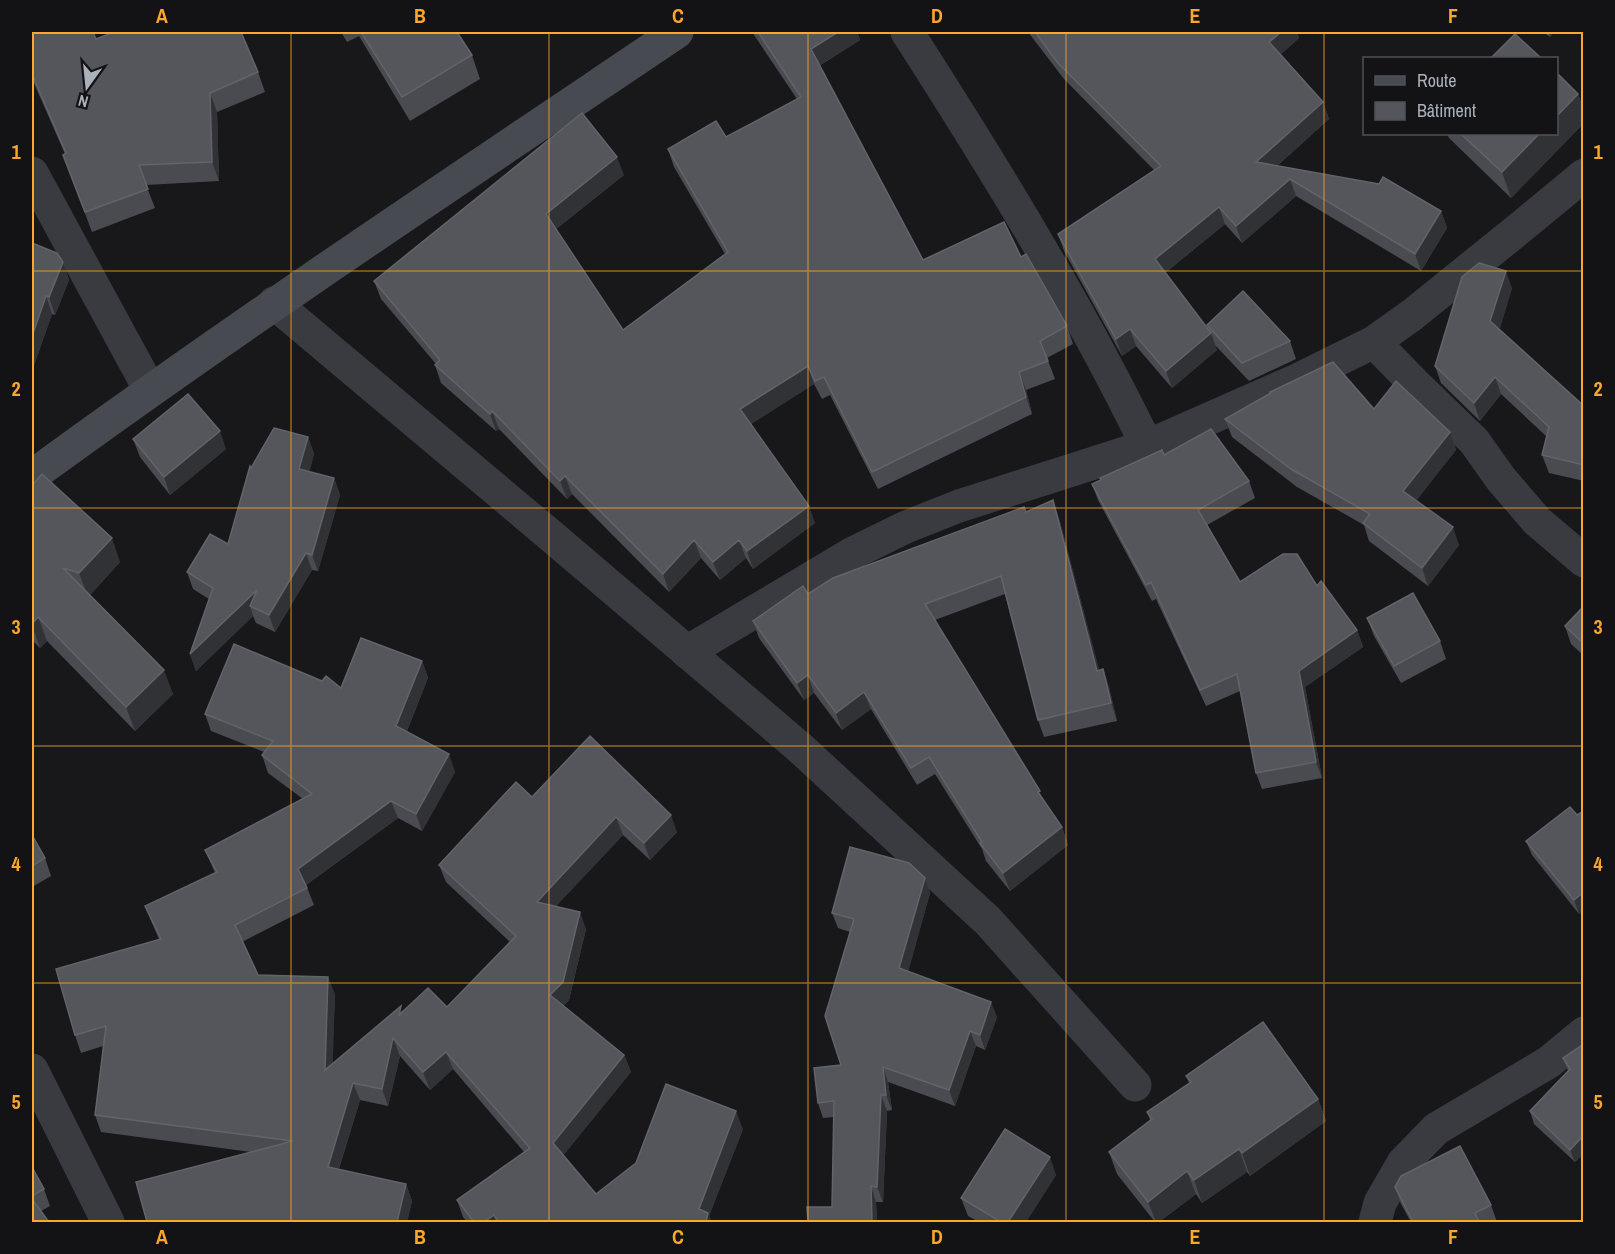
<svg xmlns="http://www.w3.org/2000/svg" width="1615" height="1254" font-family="'Archivo Narrow',sans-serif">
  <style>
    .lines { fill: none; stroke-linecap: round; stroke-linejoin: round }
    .street { stroke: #393b40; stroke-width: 33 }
    .secondary { stroke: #474a50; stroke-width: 33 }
    .wall { fill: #494b50 }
    .shaded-wall { fill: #313236 }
    .building { fill: #54565c; stroke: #61646a; stroke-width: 1.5 }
    .grid { fill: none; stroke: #ffa62c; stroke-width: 1.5; stroke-opacity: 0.55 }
    .neatline { fill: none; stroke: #ffa62c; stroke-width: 2 }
    .grid-label { font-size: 20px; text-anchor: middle; font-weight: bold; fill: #ffa62c }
  </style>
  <rect width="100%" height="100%" fill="#18181b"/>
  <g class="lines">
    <g class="street">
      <path d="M907,32C993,166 1077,302 1147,446"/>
      <path d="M32,173L150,390"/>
      <path d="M274,303L550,535L799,747L988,921L1135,1085"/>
      <path d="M1374,342L1415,384L1474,441L1501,479L1537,521L1584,561"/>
      <path d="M687,652L853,553L906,527L959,506L1147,446L1297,380L1374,342L1412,315L1521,227L1584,175"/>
      <path d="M32,1070L108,1222"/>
      <path d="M1375,1222L1380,1203L1403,1163L1436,1129L1549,1062L1584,1033"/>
    </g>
    <path class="secondary" d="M32,476C243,322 460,178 677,32"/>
  </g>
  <g class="wall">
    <path d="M32,32L96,39L258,72L265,92L217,112L219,181L146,185L155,208L92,232L63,155L65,154L33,81L32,82Z"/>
    <path d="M341,32H457L472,55L480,79L410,121L359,36L347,42Z"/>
    <path d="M752,32H857L860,40L819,66L923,260L1021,257L1067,326L1073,344L1047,358L1055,379L1026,390L1032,414L878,489L830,395L822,399L814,384L751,424L815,523L753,569L746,558L720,580L701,558L669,592L572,494L567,499L499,429L496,431L441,383L435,365L436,364L381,299L374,281L624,175L556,229L623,330L725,254L674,167L668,149L726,137L797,99Z"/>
    <path d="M1028,32H1297L1299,38L1281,54L1323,102L1329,119L1277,166L1441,211L1447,228L1421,271L1296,196L1242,243L1225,224L1165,273L1210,332L1207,325L1290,341L1296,359L1249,381L1214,344L1217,350L1172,388L1136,346L1122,356L1064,251L1058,234L1154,170L1064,79Z"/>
    <path d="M1543,32H1554L1550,37Z"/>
    <path d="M1578,94L1584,110V123L1511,198L1449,138L1447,134H1557Z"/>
    <path d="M32,243L63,262L69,280L55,315L52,314L32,371Z"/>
    <path d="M1512,288L1499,330L1584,406V481L1549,473L1542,455L1547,437L1501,394L1480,421L1441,383L1435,366Z"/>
    <path d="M1270,392L1374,409L1450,432L1456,450L1416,500L1459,545L1428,586L1369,541L1364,525L1297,487L1232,437L1225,419L1270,394Z"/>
    <path d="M308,437L314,454L309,472L334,478L340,495L318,571L312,570L275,632L256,623L253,616L196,671L190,654L209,599L193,589L187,572L228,544L251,468Z"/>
    <path d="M133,439L226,449L170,495L140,457Z"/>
    <path d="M1164,455L1249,481L1255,498L1207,525L1240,582L1317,586L1357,630L1363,647L1305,687L1322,778L1262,789L1256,773L1240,691L1206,706L1156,599L1152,601L1098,500L1092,484Z"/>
    <path d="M32,485L120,562L90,595L173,694L135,731L47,641L40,648L32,640Z"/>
    <path d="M1026,512L1059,518L1099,670L1103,669L1109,687L1117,721L1044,737L1038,720L1005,594L935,620L1043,799L1062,827L1068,845L1010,891L986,861L982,849L935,774L917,785L871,709L842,730L814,693L804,700L759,638L753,621L808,594Z"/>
    <path d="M1584,606V656L1571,644L1565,626Z"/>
    <path d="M1367,618L1440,641L1446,659L1401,683L1374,636Z"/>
    <path d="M422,661L428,678L407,731L455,772L422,831L398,818L306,885L314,905L242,942L258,975L335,994L332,1064L402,1011L447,1007L510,942L446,882L439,865L532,797L677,832L650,860L623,835L556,906L586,929L569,1000L563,1006L624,1055L631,1072L563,1155L596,1194L743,1129L709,1216L712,1222H467L463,1217L457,1200L524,1152L453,1069L430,1090L400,1056L388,1106L360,1100L339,1169L406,1184L412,1201L407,1222H147L251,1152L101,1132L95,1115L103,1046L81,1053L75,1035L159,939L152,923L145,906L215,873L205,850L303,799L268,773L262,755L264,752L211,731L205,714L322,681L341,688Z"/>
    <path d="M1570,807L1579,914L1532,855L1526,841Z"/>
    <path d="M32,835L45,858L51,876L32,887Z"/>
    <path d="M925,878L930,893L908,971L997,1017L985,1050L976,1046L955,1106L888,1082L892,1110L887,1111L883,1202H876L877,1222H808L832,1207L834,1117L823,1118L818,1103L841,1065L850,932L838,928L832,913Z"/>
    <path d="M1584,1044V1153L1575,1162L1534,1124L1530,1111L1568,1071L1563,1058Z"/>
    <path d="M1186,1076L1318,1099L1326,1121L1250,1176L1247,1172L1202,1203L1196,1194L1159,1222H1155L1117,1174L1109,1152L1150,1120L1147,1112L1189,1083Z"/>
    <path d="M32,1167L44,1189L50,1206L41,1211L32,1222Z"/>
    <path d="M1056,1175L1026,1222H979L968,1216L961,1198Z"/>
    <path d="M1395,1187L1491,1205L1497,1222H1411L1401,1204Z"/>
  </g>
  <g class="shaded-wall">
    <path d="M838,32H857L860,40L817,67L811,49Z"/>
    <path d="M1281,32H1297L1299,38L1276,59L1269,42Z"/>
    <path d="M1549,32H1554L1550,37Z"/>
    <path d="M210,93L217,112L219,181L212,162Z"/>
    <path d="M1578,94L1584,110V123L1511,198L1502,172L1539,134H1557V116Z"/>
    <path d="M1323,102L1329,119L1262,179L1256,162Z"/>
    <path d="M617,157L624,175L553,231L546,214Z"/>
    <path d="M1290,179L1296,196L1242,243L1236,226Z"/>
    <path d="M1219,207L1225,224L1161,276L1155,259Z"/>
    <path d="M1441,211L1447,228L1421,271L1415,254Z"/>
    <path d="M63,262L69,280L55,315L49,297Z"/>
    <path d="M1506,271L1512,288L1497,339L1490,321Z"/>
    <path d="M46,296L52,314L32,371V336Z"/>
    <path d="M1130,329L1136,346L1122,356L1116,339Z"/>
    <path d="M1211,333L1217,350L1172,388L1166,371Z"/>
    <path d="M808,366L814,384L746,427L740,409Z"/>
    <path d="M1019,372L1026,390L1032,414L1026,397Z"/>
    <path d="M1495,377L1501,394L1480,421L1474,403Z"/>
    <path d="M492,411L499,429L496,431L490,414Z"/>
    <path d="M220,431L226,449L170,495L164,477Z"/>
    <path d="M1450,432L1456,450L1410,509L1403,491Z"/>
    <path d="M308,437L314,454L306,486L299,469Z"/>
    <path d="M565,476L572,494L567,499L560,481Z"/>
    <path d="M334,478L340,495L318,571L312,555Z"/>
    <path d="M1053,500L1059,518L1104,688L1097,671Z"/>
    <path d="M809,506L815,523L753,569L747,551Z"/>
    <path d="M1453,527L1459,545L1428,586L1422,568Z"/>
    <path d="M112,538L120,562L88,597L79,573Z"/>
    <path d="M694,540L701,558L669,592L663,574Z"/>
    <path d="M739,540L746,558L720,580L713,562Z"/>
    <path d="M306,553L312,570L275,632L269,615Z"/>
    <path d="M257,590L250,606L253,616L196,671L190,654Z"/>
    <path d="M38,617L47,641L40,648L32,625Z"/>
    <path d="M1357,630L1363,647L1305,687L1322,778L1316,762L1299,671Z"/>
    <path d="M422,661L428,678L402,743L396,726Z"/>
    <path d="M1103,669L1109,687L1117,721L1111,703Z"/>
    <path d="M164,670L173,694L135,731L126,707Z"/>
    <path d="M808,675L814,693L804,700L797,683Z"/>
    <path d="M864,692L871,709L842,730L836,713Z"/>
    <path d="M449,754L455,772L422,831L416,814Z"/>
    <path d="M391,801L398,818L304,886L298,869Z"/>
    <path d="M671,815L677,832L650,860L644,843Z"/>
    <path d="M616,817L623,835L543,920L537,902Z"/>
    <path d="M1062,827L1068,845L1010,891L1003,873Z"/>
    <path d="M925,878L930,893L905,984L899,968Z"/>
    <path d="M1584,892V911L1579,914L1574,900Z"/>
    <path d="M580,912L586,929L569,1000L556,1012L550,995Z"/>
    <path d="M328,977L335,994L332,1087L325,1070Z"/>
    <path d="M991,1002L997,1017L985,1050L980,1035Z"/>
    <path d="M970,1031L976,1046L955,1106L949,1090Z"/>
    <path d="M393,1038L400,1056L388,1106L382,1089Z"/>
    <path d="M446,1052L453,1069L430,1090L423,1072Z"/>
    <path d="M624,1055L631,1072L559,1161L553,1143Z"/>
    <path d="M883,1067L888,1082L892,1110L886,1095Z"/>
    <path d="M353,1083L360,1100L334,1184L328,1167Z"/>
    <path d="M881,1095L887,1111L883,1202L877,1187Z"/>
    <path d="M1318,1099L1326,1121L1250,1176L1242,1153Z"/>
    <path d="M736,1111L743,1129L709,1216L712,1222H704L699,1209Z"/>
    <path d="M1584,1135V1153L1575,1162L1570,1150Z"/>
    <path d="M1239,1149L1247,1172L1202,1203L1194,1180Z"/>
    <path d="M1050,1157L1056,1175L1026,1222H1008Z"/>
    <path d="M1187,1171L1196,1194L1159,1222H1156L1148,1202Z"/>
    <path d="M406,1184L412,1201L407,1222H397Z"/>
    <path d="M871,1186L876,1202L877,1222H872Z"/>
    <path d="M494,1215L496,1222H484Z"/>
  </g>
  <g class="building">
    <path d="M32,32H93L96,39L114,32H241L258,72L210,93L212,162L139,165L148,189L85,212L63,155L66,153L32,74Z"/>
    <path d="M361,32H457L472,55L402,97Z"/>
    <path d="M758,32H838L811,49L923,260L1004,222L1021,257L1026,254L1067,326L1040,341L1048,361L1019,372L1026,397L872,472L824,377L815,381L808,366L740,409L809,506L747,551L739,540L713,562L694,540L663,574L565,476L560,481L492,411L490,414L435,365L440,360L374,281L582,113L617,157L546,214L623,330L728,252L668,149L716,121L726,137L801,97Z"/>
    <path d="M1035,32H1281L1269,42L1323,102L1256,162L1379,184L1383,177L1441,211L1415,254L1290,179L1236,226L1219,207L1155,259L1211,333L1166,371L1130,329L1116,339L1058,234L1161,166L1057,62Z"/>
    <path d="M1515,34L1541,58H1491Z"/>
    <path d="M1557,73L1578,94L1557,116Z"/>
    <path d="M1461,134H1539L1502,172Z"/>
    <path d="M32,243L57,253L63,262L49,297L46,296L32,336Z"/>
    <path d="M1479,263L1506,271L1490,321L1584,406V465L1542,455L1549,427L1495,377L1474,403L1435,366L1462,277Z"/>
    <path d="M1243,291L1290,341L1242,363L1207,325Z"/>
    <path d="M1333,362L1374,409L1396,381L1450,432L1403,491L1453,527L1422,568L1363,523L1370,514L1291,469L1225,419L1271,393L1270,392Z"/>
    <path d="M188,394L220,431L164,477L133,439Z"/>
    <path d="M274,428L308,437L299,469L334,478L312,555L306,553L269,615L250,606L257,590L190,654L213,588L187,572L210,534L228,544L250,466L251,468Z"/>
    <path d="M1211,429L1249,481L1198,510L1240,582L1283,554H1297L1317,586L1321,581L1357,630L1299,671L1316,762L1256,773L1237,674L1200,690L1151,582L1146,585L1092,484L1101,480L1100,478L1162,450L1164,455Z"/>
    <path d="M42,474L112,538L79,573L63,568L164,670L126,707L38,617L32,624V485Z"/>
    <path d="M1053,500L1097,671L1103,669L1111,703L1038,720L1001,576L925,604L1040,791L1038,792L1062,827L1003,873L980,843L982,842L929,757L911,768L864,692L836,713L808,675L797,683L753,621L803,586L808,594L833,578L1024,507L1026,512Z"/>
    <path d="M1413,593L1440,641L1394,666L1367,618Z"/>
    <path d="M1584,606V644L1565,626Z"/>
    <path d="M361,638L422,661L396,726L449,754L416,814L391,801L298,869L307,888L235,925L258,975L328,977L325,1070L401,1006L399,1015L428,988L447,1007L516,936L439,865L516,782L532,797L590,736L671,815L644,843L616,817L537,902L580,912L563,982L550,995L624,1055L553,1143L596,1194L636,1163L666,1084L736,1111L699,1209L708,1213L706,1222H498L494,1215L484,1222H474L457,1200L530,1148L446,1052L423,1072L393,1038L382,1089L353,1083L328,1167L406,1184L397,1222H147L136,1182L293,1141L95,1115L106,1026L75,1035L56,969L161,939L145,906L217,872L205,850L312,794L262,755L273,741L205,714L234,644L322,681L326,676L341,688Z"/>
    <path d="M1570,807L1577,815L1584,811V892L1574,900L1526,841Z"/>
    <path d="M32,835L45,858L32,866Z"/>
    <path d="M850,847L909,863L925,878L899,968L991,1002L980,1035L970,1031L949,1090L883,1067L886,1095H881L877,1187L871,1186L872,1222H808L807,1207H832L834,1101L818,1103L814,1068L841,1065L825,1016L854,919L832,913Z"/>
    <path d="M1263,1022L1318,1099L1242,1153L1239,1149L1194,1180L1187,1171L1148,1202L1109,1152L1152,1119L1147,1112L1191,1082L1186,1076Z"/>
    <path d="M1584,1044V1135L1570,1150L1530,1111L1570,1069L1563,1058Z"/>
    <path d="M1005,1129L1050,1157L1008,1222H1001L961,1198Z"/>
    <path d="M1460,1146L1491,1205L1475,1213L1479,1222H1413L1395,1187L1401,1176Z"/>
    <path d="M32,1167L44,1189L32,1196Z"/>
    <path d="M32,1199L49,1222H32Z"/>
  </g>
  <path class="grid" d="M291,32V1222M549,32V1222M808,32V1222M1066,32V1222M1324,32V1222M32,271H1584M32,508H1584M32,746H1584M32,983H1584"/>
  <rect width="1615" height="1254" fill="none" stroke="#131316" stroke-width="66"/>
  <rect x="1363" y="57" width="195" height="78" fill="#131316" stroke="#4f5258" stroke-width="1.5"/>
  <rect x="1375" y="76" width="30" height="9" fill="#474a50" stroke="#4f5258" stroke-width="1.5"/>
  <text x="1417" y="87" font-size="18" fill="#aab1bb">Route</text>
  <rect x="1375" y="102" width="30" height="18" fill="#54565c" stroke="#4f5258" stroke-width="1.5"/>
  <text x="1417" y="117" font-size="18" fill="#aab1bb">Bâtiment</text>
  <g transform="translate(87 87) rotate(195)" stroke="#131316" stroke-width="4.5" paint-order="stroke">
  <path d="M0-4.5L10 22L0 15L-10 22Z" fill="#aab1bb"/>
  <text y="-9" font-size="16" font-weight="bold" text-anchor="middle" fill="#aab1bb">N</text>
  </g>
  <rect x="33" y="33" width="1549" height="1188" class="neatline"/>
  <g class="grid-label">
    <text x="162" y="23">A</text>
    <text x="420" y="23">B</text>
    <text x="678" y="23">C</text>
    <text x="937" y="23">D</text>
    <text x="1195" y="23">E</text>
    <text x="1453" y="23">F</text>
    <text x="16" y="159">1</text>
    <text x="1598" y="159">1</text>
    <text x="16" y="396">2</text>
    <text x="1598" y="396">2</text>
    <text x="16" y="634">3</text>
    <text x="1598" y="634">3</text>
    <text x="16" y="871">4</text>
    <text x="1598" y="871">4</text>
    <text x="16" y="1109">5</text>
    <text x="1598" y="1109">5</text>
    <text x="162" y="1244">A</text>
    <text x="420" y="1244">B</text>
    <text x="678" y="1244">C</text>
    <text x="937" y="1244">D</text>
    <text x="1195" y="1244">E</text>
    <text x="1453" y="1244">F</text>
  </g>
</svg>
